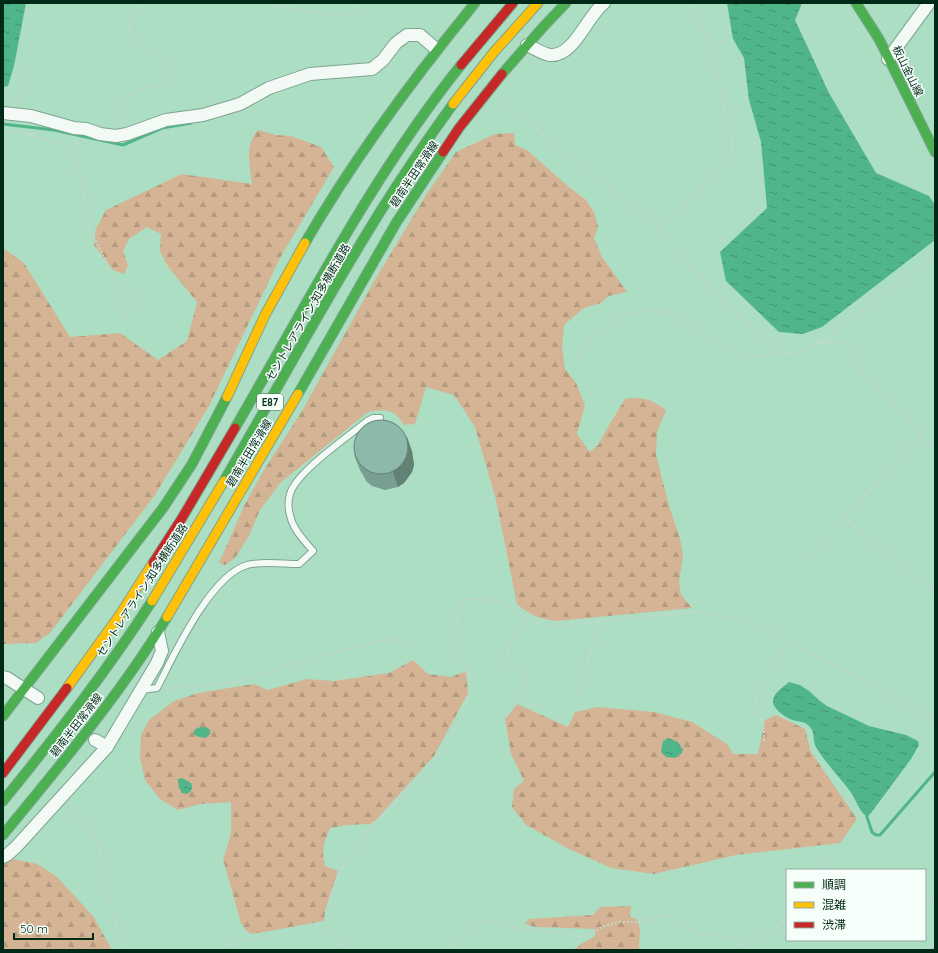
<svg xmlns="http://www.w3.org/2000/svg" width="938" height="953" font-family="Quicksand,'Noto Sans JP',sans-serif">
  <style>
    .forest { fill: url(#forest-firs) }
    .water { fill: url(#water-ripples) }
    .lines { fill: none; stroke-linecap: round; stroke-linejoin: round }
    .stream { stroke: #50b589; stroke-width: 3 }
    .lane-casing { stroke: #7ca490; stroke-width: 8 }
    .street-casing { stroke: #7ca490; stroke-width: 14 }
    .fast-casing { stroke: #7ca490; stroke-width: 11 }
    .slow-casing { stroke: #7ca490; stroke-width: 11 }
    .jam-casing { stroke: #7ca490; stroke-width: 11 }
    .path { stroke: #c6d7ce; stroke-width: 2; stroke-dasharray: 2 2; stroke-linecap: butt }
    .lane { stroke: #f3faf6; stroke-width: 6 }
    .street { stroke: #f3faf6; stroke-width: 12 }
    .fast { stroke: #4caf50; stroke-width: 9 }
    .slow { stroke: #ffc107; stroke-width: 9 }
    .jam { stroke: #c62828; stroke-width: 9 }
    .wall { fill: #789f91 }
    .shaded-wall { fill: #628276 }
    .building { fill: #8cb9a9; stroke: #628276 }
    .labels { text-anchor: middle; stroke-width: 3; stroke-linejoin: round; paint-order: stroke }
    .shield { fill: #f6fef9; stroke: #4a695c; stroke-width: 1 }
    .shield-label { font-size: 10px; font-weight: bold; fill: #012918 }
    .street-label { font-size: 11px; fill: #012918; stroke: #f6fef9 }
  </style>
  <defs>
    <pattern id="forest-firs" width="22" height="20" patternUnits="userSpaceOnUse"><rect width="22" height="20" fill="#d4b494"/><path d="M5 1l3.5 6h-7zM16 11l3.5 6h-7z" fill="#b49b7f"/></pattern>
    <pattern id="water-ripples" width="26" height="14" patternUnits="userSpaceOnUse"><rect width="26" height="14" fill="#50b589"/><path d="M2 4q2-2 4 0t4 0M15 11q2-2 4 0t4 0" fill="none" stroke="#40936f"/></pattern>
  </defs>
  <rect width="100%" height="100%" fill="#acdec3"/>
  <g class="forest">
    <path d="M258,130L276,135L291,136L321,147L334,167L280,258L209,406L155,495L50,633L36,643L3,644V248L24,263L70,337L120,333L158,360L187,341L197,302L169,268L160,252L161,234L147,227L129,239L123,251L128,265L124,274L113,270L94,245L96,229L106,210L182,174L252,184C250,165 244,147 258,130Z"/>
    <path d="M514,133L515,145L527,150L570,188L586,200L594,212L598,226L594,238L602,257L627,292L608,296L601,303L584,308L564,325L562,347L565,369L576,383L585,405L577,434L590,452L598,445L608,427L625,399C642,396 653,400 666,410L657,432L656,455L669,506L680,538L683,556L679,582L681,595L692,608L557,621C539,619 530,615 517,604L496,500L475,427L454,395L426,387L415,424L404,425C394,408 386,409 368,412L280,483L260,510L249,536L235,558L225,565L219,563L245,504L262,473L302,411L376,278L426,195L456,152L495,134Z"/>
    <path d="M413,660L428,674L452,677L458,674L466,672L468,693L434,756L376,820L370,824L346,825L330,828C324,842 321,850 325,866L338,871L325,910L324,921L252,934L246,931L241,923L223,859L227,848L231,832V802L200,804L178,810L160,799L145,780L140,757L141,735L149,720L174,701L198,693L254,684L268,690L307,679L334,681L389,673Z"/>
    <path d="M517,704L568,727L575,712L597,707L654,712L692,722L727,744L733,754H758L765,720L776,715L805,729L811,752L857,819L840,843L736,855L654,874L611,868L569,849L526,825L512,807L514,789L524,781L511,754L505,719Z"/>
    <path d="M5,857L37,864L56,876L93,916L112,950H3V859Z"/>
    <path d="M631,906L630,917L637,919L640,929L639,950H574L581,944L595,936V929L535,927L525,924L529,919L593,915L600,907Z"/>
  </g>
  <g class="water">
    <path d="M3,3H26L14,66L8,86L3,87Z"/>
    <path d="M727,3H802L795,20L829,93L876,173L929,196L935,205V240L822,327L803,334L779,332L726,281L720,252L767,208L761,142L749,100L744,58L733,39Z"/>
    <path d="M789,682L800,685L809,691L820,701L827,706L869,726L906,735L918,741L919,745L911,759L871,813L867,817C859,811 857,802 852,794C841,778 826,764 816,747C812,740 816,731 808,725C805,722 801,722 797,721C789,720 775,711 773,703C772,694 783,687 789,682Z"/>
    <path d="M201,727H206L210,730V734L206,738L199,737L193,734C194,729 197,728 201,727Z"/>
    <path d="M668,738L678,742L683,750L682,753L675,758L666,757L661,752L663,741Z"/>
    <path d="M182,778L191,783C193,788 192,791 187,794L182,793L179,787L178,779Z"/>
  </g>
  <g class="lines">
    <g class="stream">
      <path d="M3,124L54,130L123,145L162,128L191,123"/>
      <path d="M867,817L872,832L876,835H880L935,772"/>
    </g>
    <g class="lane-casing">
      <path id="lane" d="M141,690L157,688C174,655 210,576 247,565C263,561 282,564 299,564L313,551C304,540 293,530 290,515C288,508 288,501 290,494C296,472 349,436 367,421L373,418H380"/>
    </g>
    <g class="street-casing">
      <g id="street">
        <path d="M527,45C534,48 543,54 550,55C574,57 587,16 604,3"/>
        <path d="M888,59L929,3"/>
        <path d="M3,113L31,116L74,128L86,129L100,134L116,136L127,134L166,120L203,115L240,104L269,88L310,74L372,69L383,60L396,43L407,35H420L436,49"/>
        <path d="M3,677L7,678L38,698"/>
        <path d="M95,740L107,747"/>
        <path d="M3,857L7,855L16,847L107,747L157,663L162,651L158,632"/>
      </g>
    </g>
    <g class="fast-casing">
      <g id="fast">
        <path d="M856,3L879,39L935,152"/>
        <path d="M502,74L544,26L566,3"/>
        <path d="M305,243C354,158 413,79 475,3"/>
        <path d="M298,394L396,223L443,152"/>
        <path d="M235,428C306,306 372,176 461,65"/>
        <path d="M224,481C276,391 325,300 380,212C403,175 427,140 453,104"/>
        <path d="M3,716L163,508L192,464L227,397"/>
        <path d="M3,801C55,737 107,671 152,601"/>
        <path d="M3,835C60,765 120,695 167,617"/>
      </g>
    </g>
    <g class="slow-casing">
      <g id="slow">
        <path d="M453,104L494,52L538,3"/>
        <path d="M227,397L265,315L305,243"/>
        <path d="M152,601L224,481"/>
        <path d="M167,617L298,394"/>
        <path d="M67,688L119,616L153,563"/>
      </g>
    </g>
    <g class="jam-casing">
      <g id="jam">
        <path d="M461,65L513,3"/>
        <path d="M443,152L459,128L502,74"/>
        <path d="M153,563L182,518L235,428"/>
        <path d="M3,773L67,688"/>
      </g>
    </g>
    <g class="path">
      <path d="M275,3C282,8 328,16 337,16C346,16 356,10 362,3"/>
      <path d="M499,99L661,229L726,163L732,154V141L722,98V90L709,42L687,3"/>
      <path d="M16,104L31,59"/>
      <path d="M122,125C122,113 115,106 125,97L168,81L170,77L171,73L166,65L132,35C124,22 133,14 140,3"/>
      <path d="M3,131L21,132L69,147H75L74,138"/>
      <path d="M75,147L89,228L99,247L116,284L121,296L126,325"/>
      <path d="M661,229L681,256L711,289L761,335L781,349L785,354"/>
      <path d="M125,317H127L135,303L139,287"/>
      <path d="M818,343L845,341L849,347L858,368L913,424L919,434L935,448"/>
      <path d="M577,360L592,338L623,317L654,309L673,314L706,335L718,345L741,355L758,356L785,354L802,351L818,344L869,307L935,253"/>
      <path d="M846,517L852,524L935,593"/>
      <path d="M802,563L846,517L920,435L923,425L920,420"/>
      <path d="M528,620C525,621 522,623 520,625C515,631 504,660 507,667C512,668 517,670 522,672C536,679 512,693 523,702C529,706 538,707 544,709C551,712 556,717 562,722"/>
      <path d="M165,689L234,682L340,651L384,640H402L406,643L408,649"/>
      <path d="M577,700L599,620"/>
      <path d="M764,741V730L755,699L788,640"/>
      <path d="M64,809C78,819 90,825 97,842L116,925L119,936L127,950"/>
      <path d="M824,870L831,859"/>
      <path d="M925,901H935"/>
      <path d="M215,950L237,943L281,934"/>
      <path d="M351,950C345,946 337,941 333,935C326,925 328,913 330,902C341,853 383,816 416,780C423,772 433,764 439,755C447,743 470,703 470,689C471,669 457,653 456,634C456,629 457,623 457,618C458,612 458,607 462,601C480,595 519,603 528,621L548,626L698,611L758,624L928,716L935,724"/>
      <path d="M447,950L480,920L529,930L554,931L576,937L584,936L605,926L617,922H643L657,917L666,916L691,928L699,934L731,938L739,940L742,942"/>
      <path d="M729,950L777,927L787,918"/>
    </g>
    <use href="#lane" class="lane"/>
    <use href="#street" class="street"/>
    <use href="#fast" class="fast"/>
    <use href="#slow" class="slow"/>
    <use href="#jam" class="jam"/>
  </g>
  <path class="wall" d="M412,451L414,465L412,472L404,483L398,487L385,490L372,486L367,482L360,470L354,455Z"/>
  <path class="shaded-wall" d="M407,437L412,451L414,465L412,472L404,483L398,487L393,472Z"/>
  <circle class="building" cx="381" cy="447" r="27"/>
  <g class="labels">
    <rect class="shield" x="257" y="394" width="26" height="16" rx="3"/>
    <g class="shield-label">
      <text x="270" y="406">E87</text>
    </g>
    <g class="street-label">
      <text transform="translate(908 71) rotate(64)" y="4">板山金山線</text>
      <text transform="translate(414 174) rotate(-56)" y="4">碧南半田常滑線</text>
      <text transform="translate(308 312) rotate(-60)" y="4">セントレアライン;知多横断道路</text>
      <text transform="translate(249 453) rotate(-59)" y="4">碧南半田常滑線</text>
      <text transform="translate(142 590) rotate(-57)" y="4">セントレアライン;知多横断道路</text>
      <text transform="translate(76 725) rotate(-52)" y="4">碧南半田常滑線</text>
    </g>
  </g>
  <rect width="938" height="953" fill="none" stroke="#012918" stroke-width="8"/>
  <rect x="786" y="869" width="140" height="72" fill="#f6fef9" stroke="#94a99f"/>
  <rect x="794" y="882" width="20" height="6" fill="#4caf50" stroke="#94a99f"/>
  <text x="822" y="889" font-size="12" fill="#012918">順調</text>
  <rect x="794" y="902" width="20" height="6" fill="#ffc107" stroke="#94a99f"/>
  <text x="822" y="909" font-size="12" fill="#012918">混雑</text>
  <rect x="794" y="922" width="20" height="6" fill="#c62828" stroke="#94a99f"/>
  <text x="822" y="929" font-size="12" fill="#012918">渋滞</text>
  <path d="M14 933v6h79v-6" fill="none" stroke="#012918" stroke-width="2"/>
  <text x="20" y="933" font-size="12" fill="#012918" stroke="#f6fef9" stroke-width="3" paint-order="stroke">50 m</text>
</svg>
